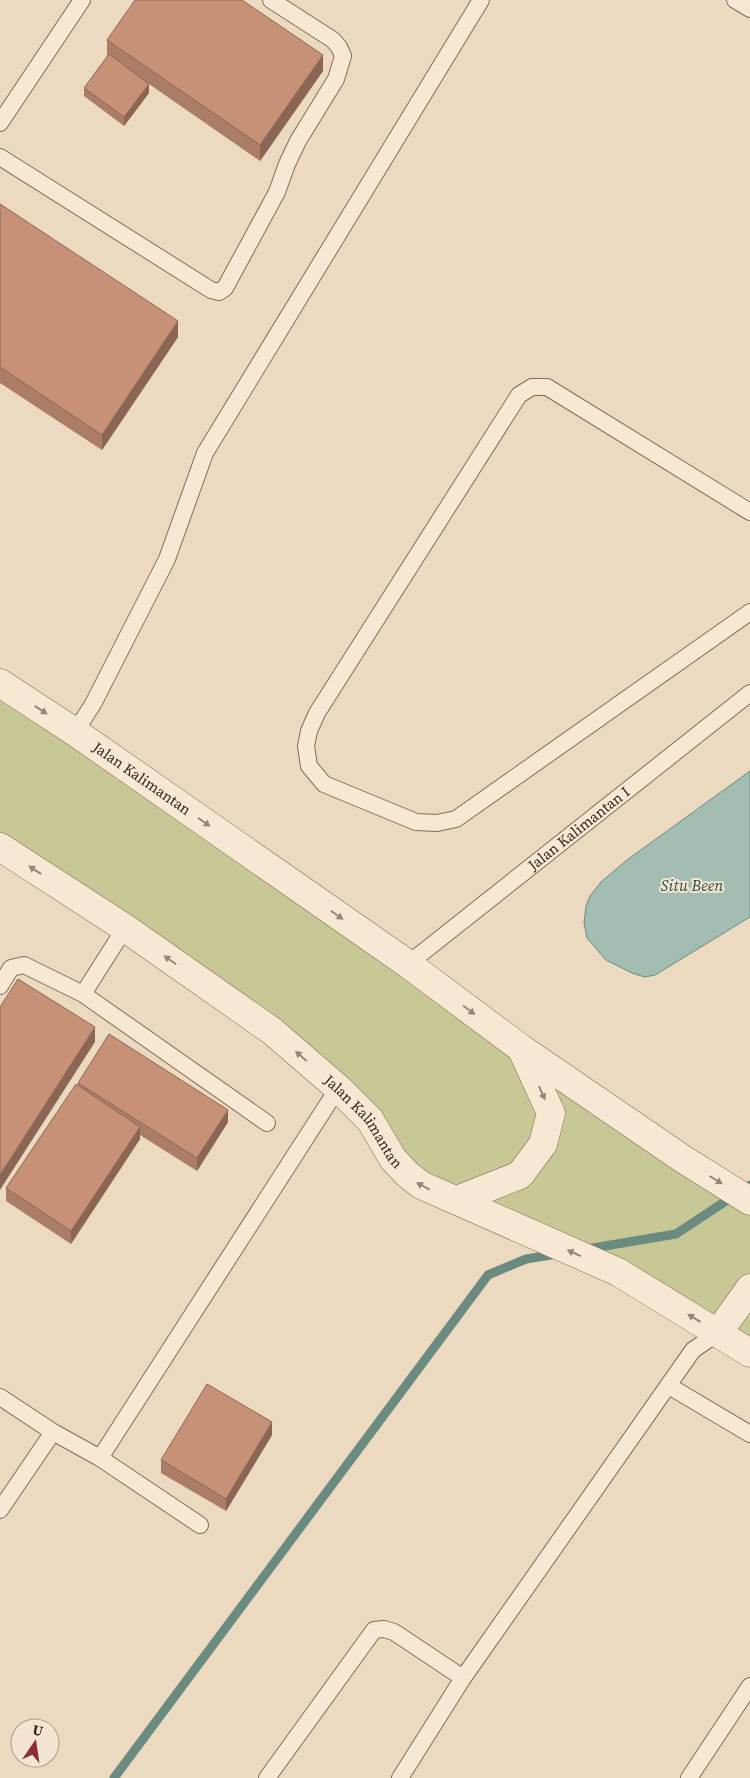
<svg xmlns="http://www.w3.org/2000/svg" width="750" height="1778" font-family="'Source Serif 4',serif">
  <style>
    .green { fill: #c7c895 }
    .water { fill: #a3bdb3; stroke: #6b8a80 }
    .lines { fill: none; stroke-linecap: round; stroke-linejoin: round }
    .stream { stroke: #6b8a80; stroke-width: 9 }
    .service-casing { stroke: #836b59; stroke-width: 18 }
    .tertiary-casing { stroke: #836b59; stroke-width: 29 }
    .service { stroke: #f6e8d3; stroke-width: 16 }
    .tertiary { stroke: #f6e8d3; stroke-width: 28 }
    .wall { fill: #ab7d67 }
    .shaded-wall { fill: #8b6654 }
    .building { fill: #c79178; stroke: #8b6654 }
    .oneway { fill: #948778 }
    .labels { text-anchor: middle; stroke-width: 4; stroke-linejoin: round; paint-order: stroke }
    .street-label { font-size: 15px; fill: #33261d; stroke: #f3e5cf }
    .water-label { font-size: 16px; font-style: italic; fill: #2d524c; stroke: #f3e5cf }
  </style>
  <rect width="100%" height="100%" fill="#ebdac0"/>
  <path class="green" d="M0,695L750,1201V1353L421,1185L370,1120L0,847Z"/>
  <path class="water" d="M750,771V917L655,975L645,977L632,973L606,960L587,938L584,923L586,906L590,896L601,882L627,860Z"/>
  <g class="lines">
    <g class="stream">
      <path d="M587,1249L676,1234L750,1185"/>
      <path d="M114,1778L488,1275L526,1259L557,1254"/>
    </g>
    <g class="service-casing">
      <g id="service">
        <path d="M735,0L750,9"/>
        <path d="M0,123L82,0"/>
        <path d="M0,157L211,290L219,292L225,288L277,192L287,164L298,141L336,79L343,56L339,47L333,40L271,0"/>
        <path d="M750,512L547,387H532L519,395L317,713L309,731L306,746L309,766L324,784L416,822L437,823L456,819L750,612"/>
        <path d="M75,732L93,704L167,559L205,453L481,0"/>
        <path id="s1" d="M408,964L750,693"/>
        <path d="M0,986L11,968L24,965L83,994L267,1123"/>
        <path d="M83,994L125,928"/>
        <path d="M669,1386L750,1434"/>
        <path d="M0,1397L53,1432L0,1510"/>
        <path d="M53,1432L100,1458L200,1525"/>
        <path d="M100,1458L338,1088"/>
        <path d="M267,1778L374,1630L384,1629L394,1632L463,1678"/>
        <path d="M400,1778L463,1678L693,1350L718,1333"/>
        <path d="M689,1778L750,1686"/>
      </g>
    </g>
    <g class="tertiary-casing">
      <g id="tertiary">
        <path id="s2" d="M0,683L75,732L408,964L522,1049L683,1159L750,1201"/>
        <path id="s3" d="M0,847L125,928L272,1031L338,1088L370,1120L393,1159L407,1174L421,1185L618,1272L750,1353"/>
        <path d="M457,1200L520,1175L543,1144L551,1113L522,1050"/>
        <path d="M718,1333L750,1288"/>
      </g>
    </g>
    <use href="#service" class="service"/>
    <use href="#tertiary" class="tertiary"/>
  </g>
  <g class="wall">
    <path d="M107,40L323,71L260,161L149,84V93L124,126L84,96V88L108,56H107Z"/>
    <path d="M0,204L178,337L102,450L0,383Z"/>
    <path d="M78,1083L228,1122L197,1171L140,1135V1139L71,1244L6,1201V1188L78,1086Z"/>
    <path d="M272,1435L226,1511L161,1473V1460Z"/>
  </g>
  <g class="shaded-wall">
    <path d="M323,55V71L260,161V145Z"/>
    <path d="M149,84V93L124,126V117Z"/>
    <path d="M178,321V337L102,450V435Z"/>
    <path d="M95,1027V1042L0,1190V1175Z"/>
    <path d="M228,1110V1122L197,1171V1158Z"/>
    <path d="M140,1127V1139L71,1244V1231Z"/>
    <path d="M272,1422V1435L226,1511V1499Z"/>
  </g>
  <g class="building">
    <path d="M135,0H242L323,55L260,145L107,40Z"/>
    <path d="M109,54L149,84L124,117L84,88Z"/>
    <path d="M0,204L178,321L102,435L0,367Z"/>
    <path d="M18,979L95,1027L0,1175V1007Z"/>
    <path d="M109,1034L228,1110L197,1158L78,1083Z"/>
    <path d="M76,1084L140,1127L71,1231L6,1188Z"/>
    <path d="M207,1384L272,1422L226,1499L161,1460Z"/>
  </g>
  <defs><path id="oneway-solid" d="M-6-.8H1V-3.2L6.5 0L1 3.2V.8H-6Z" transform="scale(1.25)"/></defs>
  <g class="oneway">
    <use href="#oneway-solid" transform="translate(41 710) rotate(33)"/>
    <use href="#oneway-solid" transform="translate(204 822) rotate(35)"/>
    <use href="#oneway-solid" transform="translate(35 870) rotate(-147)"/>
    <use href="#oneway-solid" transform="translate(337 915) rotate(35)"/>
    <use href="#oneway-solid" transform="translate(170 960) rotate(-145)"/>
    <use href="#oneway-solid" transform="translate(469 1010) rotate(37)"/>
    <use href="#oneway-solid" transform="translate(301 1056) rotate(-139)"/>
    <use href="#oneway-solid" transform="translate(542 1093) rotate(66)"/>
    <use href="#oneway-solid" transform="translate(716 1180) rotate(32)"/>
    <use href="#oneway-solid" transform="translate(423 1186) rotate(-152)"/>
    <use href="#oneway-solid" transform="translate(574 1253) rotate(-156)"/>
    <use href="#oneway-solid" transform="translate(694 1318) rotate(-149)"/>
  </g>
  <g class="labels">
    <g class="street-label">
      <text dy="5" stroke="none"><textPath href="#s2" startOffset="171">Jalan Kalimantan</textPath></text>
      <text dy="5" stroke="none"><textPath href="#s1" startOffset="218">Jalan Kalimantan I</textPath></text>
      <text dy="5" stroke="none"><textPath href="#s3" startOffset="458">Jalan Kalimantan</textPath></text>
    </g>
    <g class="water-label">
      <text x="692" y="891">Situ Been</text>
    </g>
  </g>
  <g transform="translate(35 1743) rotate(13)"><circle r="24" fill="#f3e5cf" stroke="#a69988"/>
  <path d="M0-4L9 19L0 12L-9 19Z" fill="#8e2d37"/>
  <text y="-8" font-size="14" font-weight="bold" text-anchor="middle" fill="#33261d">U</text>
  </g>
</svg>
